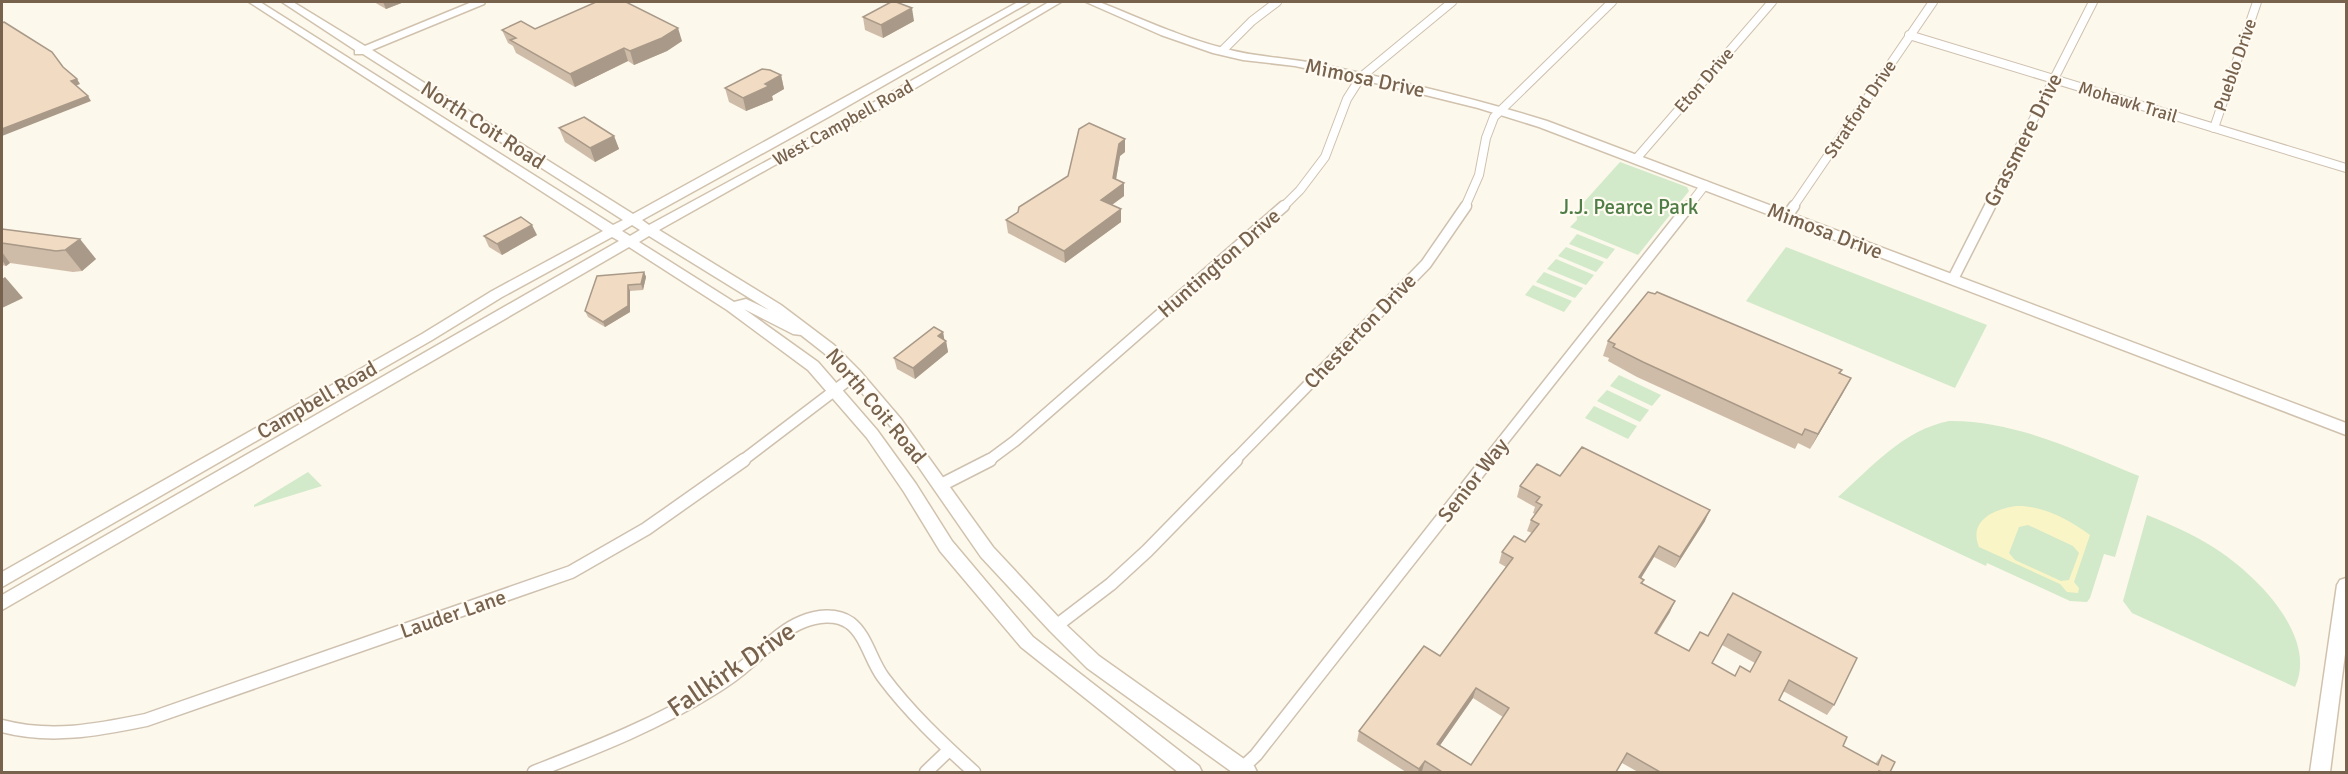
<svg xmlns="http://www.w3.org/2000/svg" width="2348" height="774" font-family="Signika,sans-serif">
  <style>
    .green { fill: #d2eac9 }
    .sand { fill: #faf5c7; fill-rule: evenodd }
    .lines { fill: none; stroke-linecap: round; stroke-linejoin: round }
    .street-far2-casing { stroke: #cfc1b0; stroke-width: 10 }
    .street-far1-casing { stroke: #cfc1b0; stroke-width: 13 }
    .street-casing { stroke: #cfc1b0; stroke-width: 15 }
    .secondary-casing { stroke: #d1c2ae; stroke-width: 3 }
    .street-far2 { stroke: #fff; stroke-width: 8 }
    .street-far1 { stroke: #fff; stroke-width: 10 }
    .street { stroke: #fff; stroke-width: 12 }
    .secondary { fill: #fff; fill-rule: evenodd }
    .wall { fill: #cfbca8; fill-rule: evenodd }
    .shaded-wall { fill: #a99988 }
    .building { fill: #f1dbc3; stroke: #a99988; stroke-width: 1.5; fill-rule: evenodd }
    .labels { text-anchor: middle; stroke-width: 4.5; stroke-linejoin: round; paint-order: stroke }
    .far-street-label { font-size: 18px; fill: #77624e; stroke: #fffbf2 }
    .street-label { font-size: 21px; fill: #77624e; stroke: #fffbf2 }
    .park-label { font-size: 21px; fill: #4f7d46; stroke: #fffbf2 }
    .near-street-label { font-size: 26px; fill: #77624e; stroke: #fffbf2 }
  </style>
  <rect width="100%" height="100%" fill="#fcf8eb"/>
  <g class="green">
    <path d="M1620,162L1687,187L1689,191L1638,255L1570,227L1577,220L1576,211Z"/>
    <path d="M1577,234L1615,249L1607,259L1569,244Z"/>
    <path d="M1566,247L1604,262L1596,272L1558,256Z"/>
    <path d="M1786,247L1987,325L1955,388L1746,301Z"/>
    <path d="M1556,259L1594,275L1586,285L1547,269Z"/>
    <path d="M1544,272L1583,288L1575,298L1536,282Z"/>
    <path d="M1533,285L1572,301L1564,312L1525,295Z"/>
    <path d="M1619,375L1661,395L1652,406L1610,386Z"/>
    <path d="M1607,390L1649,410L1640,422L1597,401Z"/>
    <path d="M1594,406L1637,426L1628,439L1585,418Z"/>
    <path d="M1949,421C2015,420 2079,452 2139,476L2115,557L2104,554L2090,598L2087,602L2070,601L1987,563L1986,566L1838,497C1871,468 1903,430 1949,421Z"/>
    <path d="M308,472L322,486L254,507V505Z"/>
    <path d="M2147,515C2170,524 2192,534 2213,547C2253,572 2319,635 2295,687L2132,613L2123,601Z"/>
  </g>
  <path class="sand" d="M2016,506C2042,505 2070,520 2090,535L2074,582L2079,588L2078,593L2067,592L2060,584L1979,547C1968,520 1995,509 2016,506ZM2028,525L2073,546L2079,553L2069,580L2061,581L2015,560L2009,553L2019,527Z"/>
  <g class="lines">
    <g class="street-far2-casing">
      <g id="street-far2">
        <path d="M1909,35L2346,168"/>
        <path d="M1223,50L1252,21L1277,2"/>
        <path d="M2214,128L2257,2"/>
        <path d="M1636,159L1772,2"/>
        <path d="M1283,207L1300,190L1325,157L1347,99L1361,77L1452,2"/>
        <path d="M1465,207L1479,175L1486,138L1494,117L1612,2"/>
        <path d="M1688,207L1705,185"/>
        <path d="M1793,207L1933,2"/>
        <path d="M1989,207L2093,2"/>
      </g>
    </g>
    <g class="street-far1-casing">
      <g id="street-far1">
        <path d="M1787,216L1794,206"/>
        <path d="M1953,279L1990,206"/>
        <path d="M742,461L855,375"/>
        <path d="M988,461L1015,441L1284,206"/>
        <path d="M1234,461L1426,264L1466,206"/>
        <path d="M1487,461L1689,206"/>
      </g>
    </g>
    <g class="street-casing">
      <g id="street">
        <path d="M941,485L990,460"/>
        <path d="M1056,626L1111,584L1147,551L1236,460"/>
        <path d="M2,726C51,739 97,730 146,720L571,572L646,529L744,460"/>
        <path d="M534,772C595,748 655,725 711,690C724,682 737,673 748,663C765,649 780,631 802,622C816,616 836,613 850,623C866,635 871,661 883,677C909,712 942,743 974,772"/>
        <path d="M926,772L949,750"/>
        <path d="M1238,772L1256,755L1488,460"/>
      </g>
    </g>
    <g class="secondary-casing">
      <g id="secondary">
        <path d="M249,2H260L613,225L623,220L363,54H355V50L282,2H293L365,46L472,2H485L484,4L372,50L633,214L1018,2H1030L832,115L642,220L649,225L848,117L1049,2H1061L856,123L773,166L659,230L781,305L834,345L860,371L901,419L993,547L1062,621L1099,656L1254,766L1257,772H1232L1087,668L1050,631L981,557L891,427L850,379L824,353L801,335L793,334L744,309L818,362L877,430L916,484L952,541L1033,637L1199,766L1202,772H1178L1021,647L940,551L904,492L867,438L808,370L727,310L629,247L2,610V595L619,241L612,237L502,297L432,340L2,587V572L422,334L492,291L603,231ZM632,225L640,230L630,236L622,231ZM649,236L769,310L746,299L734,302L639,242Z"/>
        <path d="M1086,2H1099C1140,18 1180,37 1223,48C1252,57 1283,57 1313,63C1392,79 1470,97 1547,121L2346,423V435L1539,127L1478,108L1389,86L1295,66L1243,60L1213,53L1161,35Z"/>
        <path d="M2346,578V646L2330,772H2310L2337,585L2340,580Z"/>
      </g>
    </g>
    <use href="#street-far2" class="street-far2"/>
    <use href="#street-far1" class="street-far1"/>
    <use href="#street" class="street"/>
    <use href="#secondary" class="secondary"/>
  </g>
  <g class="wall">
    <path d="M374,2H404L386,9Z"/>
    <path d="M863,17L914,21L883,38L865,30Z"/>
    <path d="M535,29L682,41L667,51L634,65L628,61L575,87L516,53L513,46L508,43L502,30Z"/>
    <path d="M781,75L784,89L772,96L773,100L746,111L729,102L725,88Z"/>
    <path d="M559,128L614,136L619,149L595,162L565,142Z"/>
    <path d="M1125,139V152L1120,156L1116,180L1124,196L1112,205L1121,209V222L1065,263L1008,233L1006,220L1068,176Z"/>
    <path d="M2,229L96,259L82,271L73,272L10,263L6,266L2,265Z"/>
    <path d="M537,235L502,255L489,247L484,236Z"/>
    <path d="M644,272L646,277L643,290L630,291V312L605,327L588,317L585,311Z"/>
    <path d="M943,332L944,340L946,341L948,352L915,379L897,369L894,358Z"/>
    <path d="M1608,341L1842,370L1840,374L1843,393L1810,449L1798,443L1795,449L1637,377L1608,361L1609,358L1603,356Z"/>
    <path d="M1560,476L1705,521L1675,568L1654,557L1641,578L1644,580L1642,584L1670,612L1657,634L1689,651L1708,636L1733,593L1834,705L1827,715L1783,691L1779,700L1843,746L1875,764L1882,755L1890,772H1638L1622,763L1616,772H1424L1422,771L1421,772H1406L1357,741L1359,731L1440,656L1506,567L1499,563L1502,552L1525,542L1532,533L1527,531L1531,520L1535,514L1533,513L1535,507L1517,497L1520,486ZM1722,645L1755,663L1750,671L1735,676L1712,663ZM1473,698L1503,717L1471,765L1440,745Z"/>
  </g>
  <g class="shaded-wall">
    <path d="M383,2H404L386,9Z"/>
    <path d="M912,8L914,21L883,38L881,25Z"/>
    <path d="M678,28L682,41L667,51L634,65L630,51Z"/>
    <path d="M624,48L628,61L575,87L570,74Z"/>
    <path d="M781,75L784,89L772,96L773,100L746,111L743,98Z"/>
    <path d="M77,79L80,84L75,86L71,81Z"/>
    <path d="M88,96L91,101L2,136V129Z"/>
    <path d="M614,136L619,149L595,162L590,148Z"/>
    <path d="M1125,139V152L1120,156L1114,190L1124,183V196L1102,212L1101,200L1113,178L1119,144Z"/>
    <path d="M1121,209V222L1065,263L1064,251Z"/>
    <path d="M532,225L537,235L502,255L497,244Z"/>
    <path d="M80,239L96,259L82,271L65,250Z"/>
    <path d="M2,252L10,263L6,266L2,260Z"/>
    <path d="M644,272L646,277L643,290L641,284Z"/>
    <path d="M5,277L23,298L2,308V279Z"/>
    <path d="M628,285L630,291V312L605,327L603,322Z"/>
    <path d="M943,332L945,343L946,341L948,352L915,379L913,368L938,336Z"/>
    <path d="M1851,378L1843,393L1810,449L1818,434Z"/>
    <path d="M1710,510L1705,521L1675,568L1680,557Z"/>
    <path d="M1659,546L1654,557L1635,588L1639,577Z"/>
    <path d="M1675,601L1670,612L1650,643L1655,633Z"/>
    <path d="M1476,688L1473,698L1434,754L1437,744Z"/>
    <path d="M1425,761L1422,771L1421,772H1418L1419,769Z"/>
  </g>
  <g class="building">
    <path d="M596,2H626L678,28L662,38L630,51L624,48L570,74L510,40L516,38L502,30L521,21L535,29Z"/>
    <path d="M891,2H896L912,8L881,25L863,17Z"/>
    <path d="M4,22L52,52L63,67L77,79L71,81L88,96L2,129V23Z"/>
    <path d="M762,69L770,70L781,75L765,84L769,86L743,98L725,88Z"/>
    <path d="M584,117L614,136L590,148L559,128Z"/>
    <path d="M1089,123L1125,139L1119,144L1113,178L1124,183L1101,200L1121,209L1064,251L1006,220L1018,212L1019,207L1068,176L1079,129Z"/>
    <path d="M521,217L532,225L497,244L484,236Z"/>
    <path d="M2,229L80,239L65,250L56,251L2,243Z"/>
    <path d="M644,272L641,284L628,285V306L603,322L585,311L597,276Z"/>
    <path d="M1648,292L1655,294L1657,292L1842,370L1839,373L1851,378L1818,434L1805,429L1802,435L1643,362L1613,347L1615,344L1608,341Z"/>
    <path d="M934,327L943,332L938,336L946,341L913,368L894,358Z"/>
    <path d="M1582,447L1710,510L1680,557L1659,546L1639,577L1644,580L1641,583L1675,601L1655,633L1689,651L1700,632L1708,636L1733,593L1857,658L1834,705L1789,680L1779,700L1847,737L1843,746L1878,765L1882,755L1895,762L1890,772H1882L1879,771V772H1660L1627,753L1616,772H1442L1425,761L1419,769L1359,731L1424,646L1440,656L1513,558L1502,552L1514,536L1525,542L1539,524L1531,520L1542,505L1536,502L1540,497L1520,486L1537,464L1560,476ZM1728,634L1761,652L1750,672L1740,666L1735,676L1712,663ZM1476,688L1509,708L1471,765L1437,744Z"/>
  </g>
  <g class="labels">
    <g class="far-street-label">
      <text transform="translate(2235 65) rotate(-71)" y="6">Pueblo Drive</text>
      <text transform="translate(1704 80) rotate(-49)" y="6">Eton Drive</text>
      <text transform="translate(2128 102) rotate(17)" y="6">Mohawk Trail</text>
      <text transform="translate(1860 109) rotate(-56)" y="6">Stratford Drive</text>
      <text transform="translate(843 123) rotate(-29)" y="6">West Campbell Road</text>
    </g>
    <g class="street-label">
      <text transform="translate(1365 78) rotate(12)" y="7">Mimosa Drive</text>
      <text transform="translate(483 125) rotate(33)" y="7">North Coit Road</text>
      <text transform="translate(2023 140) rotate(-63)" y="7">Grassmere Drive</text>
      <text transform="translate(1825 231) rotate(21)" y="7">Mimosa Drive</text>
      <text transform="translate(1219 263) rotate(-41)" y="7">Huntington Drive</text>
      <text transform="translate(1360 331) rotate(-46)" y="7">Chesterton Drive</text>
      <text transform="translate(317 400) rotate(-30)" y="7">Campbell Road</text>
      <text transform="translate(876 406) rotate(50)" y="7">North Coit Road</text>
      <text transform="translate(1473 480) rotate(-52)" y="7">Senior Way</text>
      <text transform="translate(453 614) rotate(-19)" y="7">Lauder Lane</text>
    </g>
    <g class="park-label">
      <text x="1629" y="214">J.J. Pearce Park</text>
    </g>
    <g class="near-street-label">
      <text transform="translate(731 669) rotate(-34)" y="9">Fallkirk Drive</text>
    </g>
  </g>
  <rect width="2348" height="774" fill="none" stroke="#77624e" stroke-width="6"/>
</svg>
